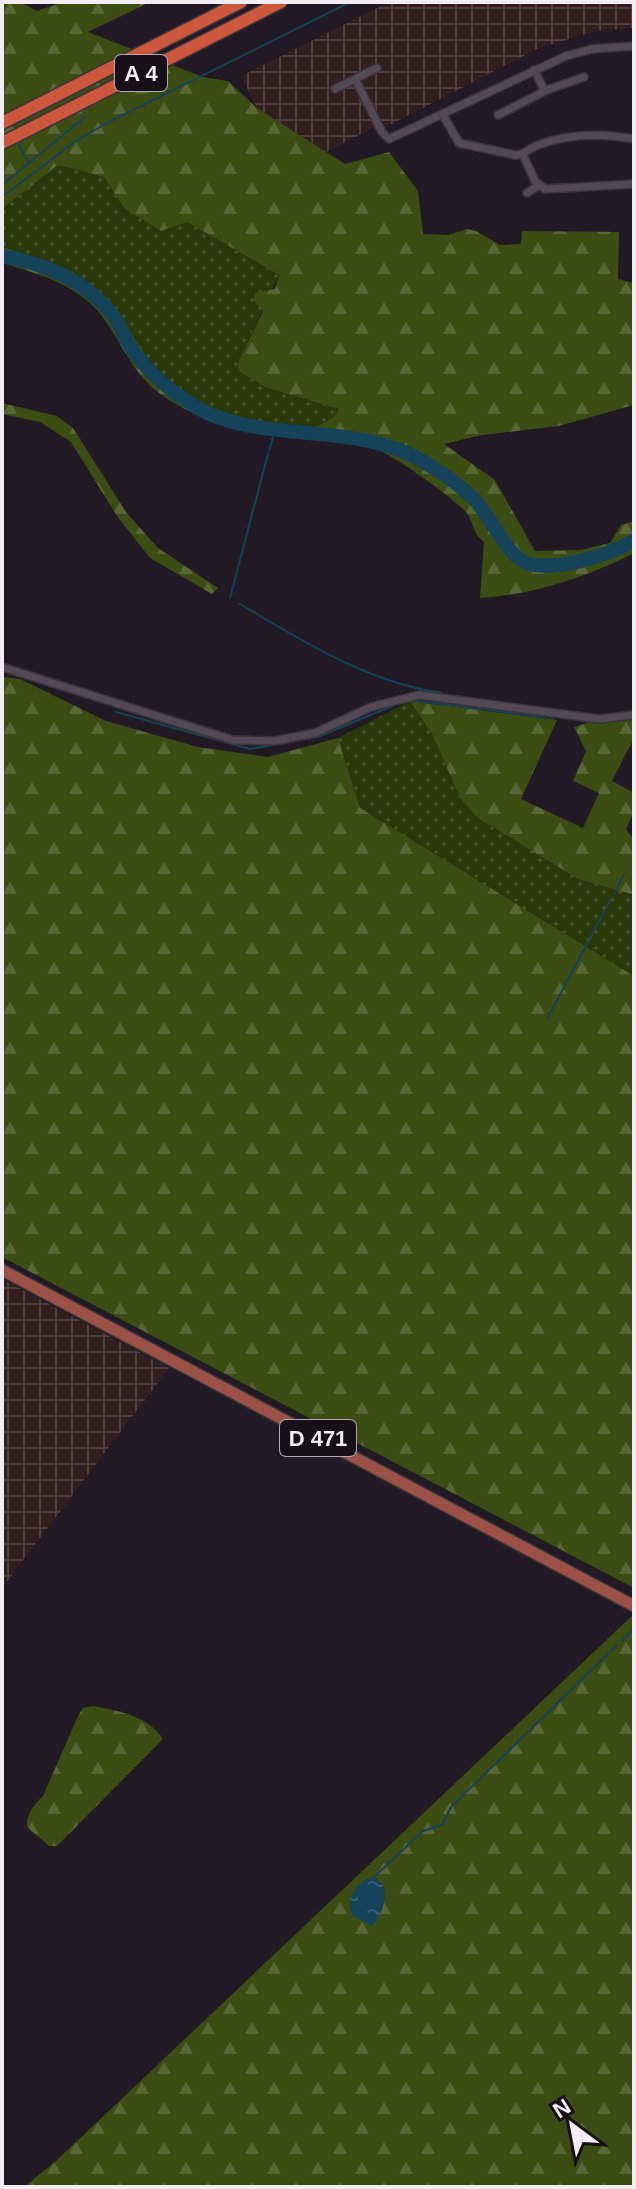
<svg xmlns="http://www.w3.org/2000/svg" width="636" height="2189" font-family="Helvetica,sans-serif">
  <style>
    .industrial { fill: url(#industrial-grid) }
    .grass { fill: url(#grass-dots) }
    .forest { fill: url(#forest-firs) }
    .water { fill: url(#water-ripples) }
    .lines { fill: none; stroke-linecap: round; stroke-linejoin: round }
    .stream { stroke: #14435a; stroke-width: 2 }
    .river { stroke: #14435a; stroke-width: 14 }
    .minor-casing { stroke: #39333a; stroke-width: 10 }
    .primary-casing { stroke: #39333a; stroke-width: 14 }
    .motorway-casing { stroke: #39333a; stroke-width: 15 }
    .minor { stroke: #534954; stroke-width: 7 }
    .primary { stroke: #9c5146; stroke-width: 11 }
    .motorway { stroke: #cc573c; stroke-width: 12 }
    .labels { text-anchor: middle; stroke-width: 6; stroke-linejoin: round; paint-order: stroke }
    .shield { fill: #181019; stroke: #b1aab2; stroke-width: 2 }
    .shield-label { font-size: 22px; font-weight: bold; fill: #f2ecf3 }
  </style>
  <defs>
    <pattern id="industrial-grid" width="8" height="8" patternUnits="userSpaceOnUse" patternTransform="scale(2)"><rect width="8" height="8" fill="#311e1d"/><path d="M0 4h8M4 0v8" fill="none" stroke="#4f3f3e"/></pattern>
    <pattern id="grass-dots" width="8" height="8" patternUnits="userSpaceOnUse" patternTransform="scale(2)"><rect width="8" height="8" fill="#2a3709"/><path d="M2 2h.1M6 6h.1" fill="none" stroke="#49542d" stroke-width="1.8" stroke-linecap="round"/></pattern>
    <pattern id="forest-firs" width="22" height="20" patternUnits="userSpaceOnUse" patternTransform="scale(2)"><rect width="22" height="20" fill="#3b4d12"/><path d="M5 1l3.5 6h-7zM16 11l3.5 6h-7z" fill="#586735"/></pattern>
    <pattern id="water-ripples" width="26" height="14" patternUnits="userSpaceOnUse" patternTransform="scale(2)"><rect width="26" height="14" fill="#14435a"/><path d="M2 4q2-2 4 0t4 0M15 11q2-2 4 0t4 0" fill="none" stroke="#375e72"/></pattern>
  </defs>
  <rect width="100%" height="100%" fill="#211923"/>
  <g class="industrial">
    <path d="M389,2H634V28L596,31L539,48L386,127L383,123L326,152L257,108L241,76Z"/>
    <path d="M2,1279L169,1368L2,1588Z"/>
  </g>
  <g class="grass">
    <path d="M58,165L104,177L124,208L187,222L279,275L237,364L240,372L267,388L339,409L334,417L314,428L239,420L202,405L167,380L147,357L115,308L73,272L2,247V209Z"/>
    <path d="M410,701L433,736L460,798L478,818L578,879L634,895V976L359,808L338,738Z"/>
  </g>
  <g class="forest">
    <path d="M2,2H20L37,11L63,2H150L88,32L203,77L228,81L257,108L345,164L389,152L418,191L423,234L448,235L467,229L476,231L500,245L521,244L522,231L619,232L618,279L634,283V405L559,426L482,435L444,444L495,480L535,551L580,550L610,543L621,525L634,521V553C587,577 533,595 480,598L484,542C472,533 474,522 466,512C453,498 395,456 376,449C355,440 327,441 304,439C254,435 196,422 155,390C131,370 121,341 102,316C77,284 39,274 2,263V247L73,272L115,308L147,357L167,380L202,405L239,420L314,428L334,417L339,409L267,388L240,372L237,364L263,311L253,300L255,293L275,289L279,275L187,222L161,231L124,208L104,177L58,165L2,209Z"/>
    <path d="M2,403L57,416L73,428L126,512L158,548L218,588L212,594L150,558L117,516L71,442L40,422L2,414Z"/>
    <path d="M2,677L20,679L106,721L198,747L268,757L338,738L360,808L634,976V1588L2,1257Z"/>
    <path d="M410,701L557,720L521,799L583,828L599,793L573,781L586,751L574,727L634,709V738L612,781L634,793V811L626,829L634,840V895L578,879L478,818L460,798L433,736Z"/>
    <path d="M634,1614V2187H24L57,2160Z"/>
    <path d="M93,1706C120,1711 148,1716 163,1739L57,1846H49L27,1827C26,1814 35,1804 43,1796L78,1716L83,1708Z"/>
  </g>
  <path class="water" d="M374,1877L384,1886C387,1900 382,1915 372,1926L353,1916C345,1899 356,1881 374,1877Z"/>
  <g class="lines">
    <g class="stream">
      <path d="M19,145L28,161"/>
      <path d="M2,185L85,117"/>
      <path d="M2,197L76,141L109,122L350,2"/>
      <path d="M269,451L276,427"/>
      <path d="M230,598L268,454"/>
      <path d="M240,604C304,642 369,683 443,693"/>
      <path d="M410,700L552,718"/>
      <path d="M116,712L250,749L318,737L397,704"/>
      <path d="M614,894L624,874"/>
      <path d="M548,1017L612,897"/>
      <path d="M622,1641L634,1629"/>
      <path d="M374,1877L423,1831L442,1825L451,1807L616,1646"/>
    </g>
    <path class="river" d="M2,256C43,263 85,280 112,314C119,323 124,336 130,346C147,372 169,390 196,407C254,442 343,424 407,453C428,463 455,481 472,497C492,516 506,558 530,564C559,571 608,555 634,541"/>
    <g class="minor-casing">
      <g id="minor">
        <path d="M534,70L545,91"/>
        <path d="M355,79L382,132L389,139L566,56L592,49L634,46"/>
        <path d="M335,89L377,68"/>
        <path d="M443,115L459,143L515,155C525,155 529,148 538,145C570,133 601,133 634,139"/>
        <path d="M498,115L547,90L584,77"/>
        <path d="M523,155L535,181L545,189L634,184"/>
        <path d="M527,193L538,186"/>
        <path d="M2,667L233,740L274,741L315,733L371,707L419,695L599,719L634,715"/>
      </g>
    </g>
    <g class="primary-casing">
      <path id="primary" d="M2,1270L634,1606"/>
    </g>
    <g class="motorway-casing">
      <g id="motorway">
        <path d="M2,123L241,2"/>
        <path d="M2,143L281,2"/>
      </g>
    </g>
    <use href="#minor" class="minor"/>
    <use href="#primary" class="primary"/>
    <use href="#motorway" class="motorway"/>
  </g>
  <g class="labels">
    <g class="shield">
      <rect x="115" y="55" width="52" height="36" rx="6"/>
      <rect x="280" y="1420" width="76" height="36" rx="6"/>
    </g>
    <g class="shield-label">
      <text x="141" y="81">A 4</text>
      <text x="318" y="1446">D 471</text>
    </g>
  </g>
  <rect width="636" height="2189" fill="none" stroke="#f2ecf3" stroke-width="8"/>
  <g transform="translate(572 2125) rotate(328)" stroke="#181019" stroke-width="6" paint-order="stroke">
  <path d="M0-6L14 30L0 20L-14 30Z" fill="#f2ecf3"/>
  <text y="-12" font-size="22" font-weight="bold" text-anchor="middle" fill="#f2ecf3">N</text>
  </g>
</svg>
